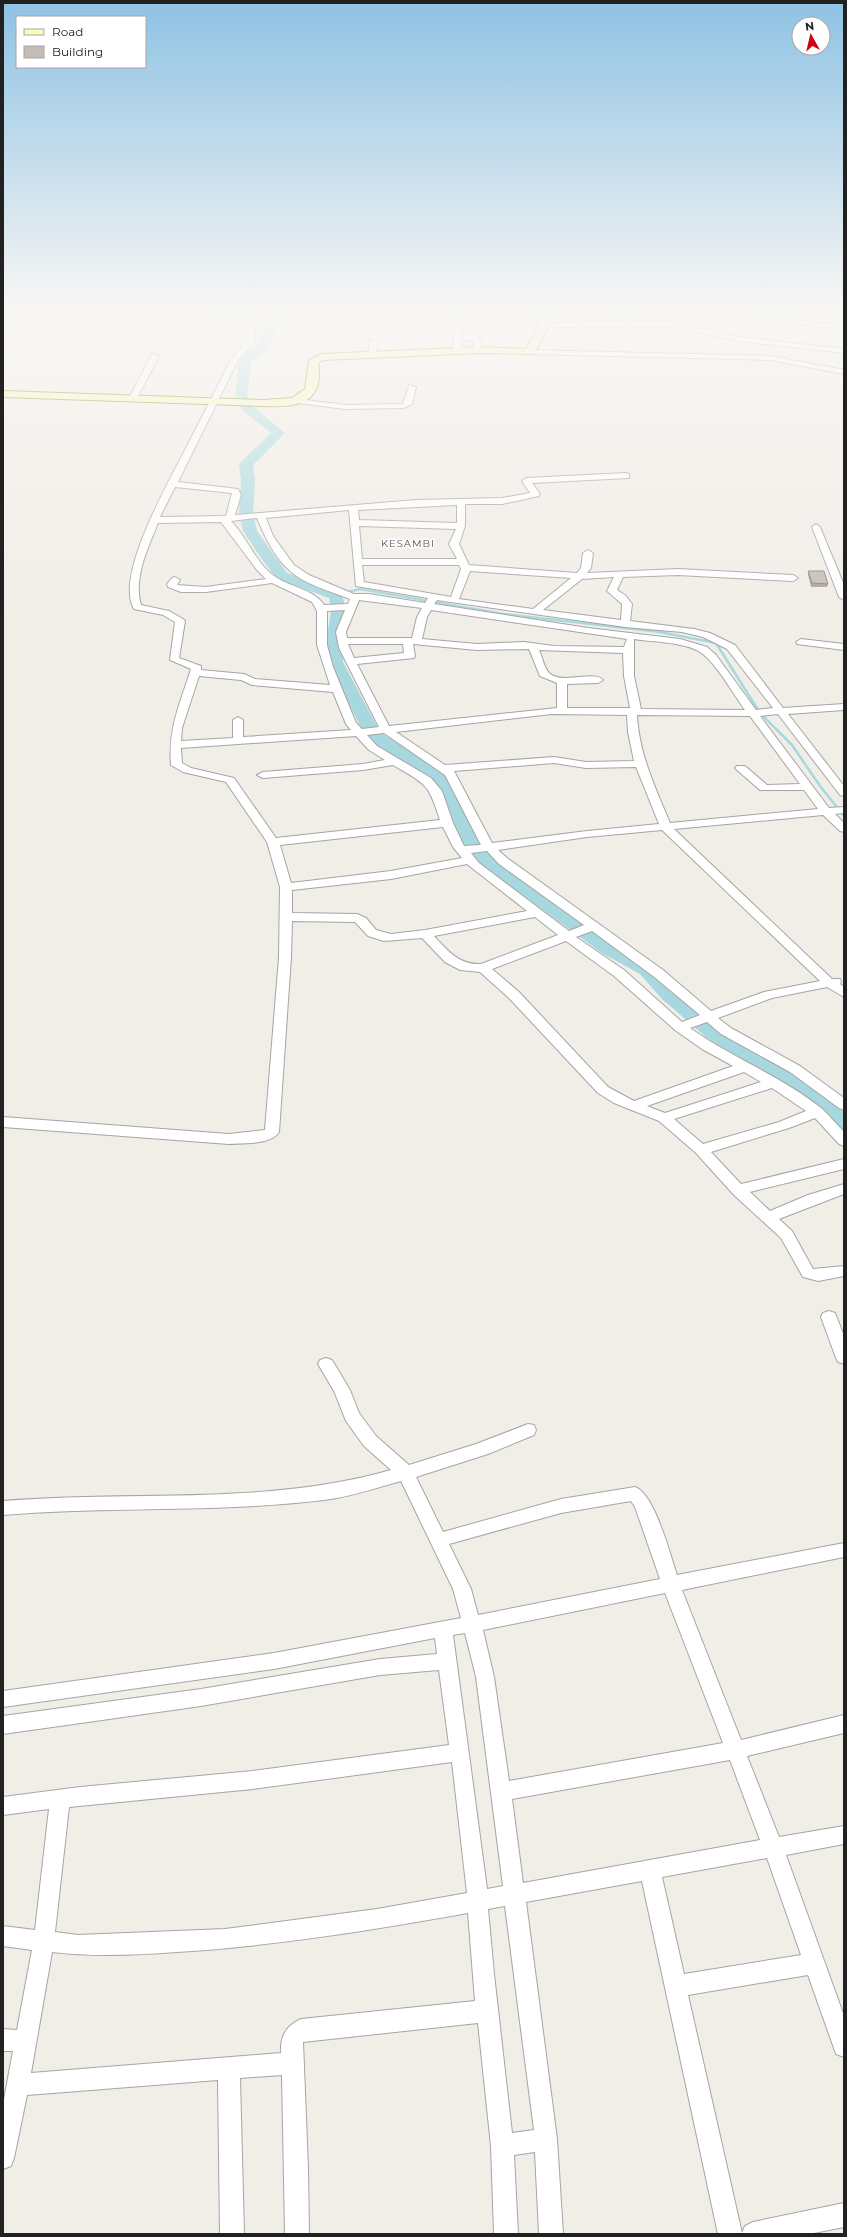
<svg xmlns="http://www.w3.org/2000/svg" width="847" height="2237" font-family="Montserrat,sans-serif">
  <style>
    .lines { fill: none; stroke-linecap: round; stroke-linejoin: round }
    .stream { stroke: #a7d8df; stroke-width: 2.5 }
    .river { fill: #a7d8df; fill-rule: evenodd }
    .street-casing { stroke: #a5a5a5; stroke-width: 2 }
    .secondary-casing { stroke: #7c7d02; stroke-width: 2 }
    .street { fill: #fff; fill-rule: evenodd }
    .secondary { fill: #fbf8bb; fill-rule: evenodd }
    .wall { fill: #aaa29d }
    .building { fill: #c6bcb6; stroke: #8b847f }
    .labels { text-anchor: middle; stroke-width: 3; stroke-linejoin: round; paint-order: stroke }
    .far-quarter-label { font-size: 10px; letter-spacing: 1px; fill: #545454; stroke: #fff }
  </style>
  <rect width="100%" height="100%" fill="#f1ede7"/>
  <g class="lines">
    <path class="stream" d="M336,595L360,589L503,614L660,632L716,643L760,713L792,745L820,786L844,816"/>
    <path class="river" d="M279,309H290L275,330L268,348L251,362L247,395L252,406L285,433L253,465L255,480L253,512L257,531L274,555L287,573L341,592L347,612L343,636V662L380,732L442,771L456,785L477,837L495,861L528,881L616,945L654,966L676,991L720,1027L798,1074L844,1112V1131L836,1129L782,1084L706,1037L662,999L640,974L602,953L514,889L481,869L459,837L442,791L430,779L367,739L365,735L327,662V636L331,612L329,598L277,579L261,558L243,531L239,512L241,480L239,464L271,433L243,411L235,395L239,361L259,344L263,330Z"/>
    <g class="street-casing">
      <g id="street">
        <path d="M207,309H213L215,312L248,314L255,309H263L253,317L255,342L238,360L178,482L238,489L241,495L235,515L416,500L502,498L530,493L522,481L526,478L626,473L629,474V478L532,483L540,494L539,496L502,504H465V526L459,544L469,565L577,573L581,568L583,553L588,550L593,553L591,568L587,573L678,569L793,575L798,578L793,581L678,575L623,577L617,590L625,595L632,604L630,621L694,629L710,633L735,645L783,708L844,704V710L788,714L844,786V796L840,795L778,714L760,716L829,808L844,807V813L835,814L844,823V832L840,831L823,815L674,829L832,979H840L841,982L840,984L844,987V997L827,987L772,998L718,1018L731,1028L800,1066L844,1098V1110L839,1108L790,1072L721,1034L707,1022L690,1028C732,1058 781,1076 821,1108C829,1115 836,1124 844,1132V1146L839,1144L815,1118L789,1128L711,1152L741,1184L844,1159V1169L750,1192L770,1211L808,1195L844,1184V1194L779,1219L792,1231L813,1269L844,1266V1276L818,1281L803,1277L781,1238L734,1195L696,1153L659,1121L614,1103L598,1093L509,998L480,972L460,970L445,962L422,938L384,941L368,936L355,922L292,921L291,957L279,1132C271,1145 243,1143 229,1144L3,1127V1117L229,1134L265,1130L279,957L280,887L267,842L226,782L183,772L171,765C168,728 180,704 191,669L170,660L175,622L163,615L134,609C114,576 170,480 186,448C201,419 216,389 231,359L247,341L246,318L212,316H209ZM175,487L232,493L226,516L160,517ZM457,505V523L359,520L358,510ZM349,510L356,586L428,598L425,603L369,594H354L309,575L294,565L273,536L266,518ZM257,518C264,535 274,556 288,569C303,584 330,591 350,599L348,604L324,605C315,590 291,587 277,578C256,565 248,538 231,521ZM221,522L257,570L266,579L206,587L177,585L180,580L175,577L172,578L167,584L168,587L181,592H206L272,583L312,602L317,611V645L330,685L255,679L244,674L201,670V666L179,658L185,621L183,619L169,611L141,605C133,578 148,548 158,523ZM359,526L456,529L449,544L457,559H362ZM362,565H459L461,569L451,597L364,582ZM470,571L571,578L533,609L459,599ZM614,577L607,591L622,604L621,620L543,610L582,579ZM359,600L422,608L417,617L412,638H347L346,632ZM437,600L625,627L682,632L703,637L727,649L773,708L756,710L716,655L707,647L680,639L588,628L434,604ZM345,610L336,632L339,648L379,727L362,729L356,723L333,667L327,645V611ZM431,610L627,639L624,647L554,646L524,642L477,644L422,639L427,617ZM634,639C652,642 685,642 700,652C715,661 734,695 745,710L641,709L634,676ZM348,644H403L404,653L354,658ZM413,644L477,650L529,649L540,676L557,683V708L389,726L357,664L414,658L415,656ZM539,650L623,653L624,676L630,708H567V684L598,683L603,680C595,670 562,685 549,673C544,668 542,656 539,650ZM199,676L241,680L252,685L333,692L346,724L351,730L243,737V720L238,717L233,720V738L181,741L182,728ZM552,714L627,715L628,732L634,761L586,762L554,757L445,765L396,732ZM637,715L750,716L800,784L767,785L745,766H737L735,768L737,770L760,790H804L818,809L670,823C655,787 639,754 637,715ZM384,733L445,775L481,845L464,846L453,823L442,791L431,778L377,746L367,735ZM356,736L369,750L385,760L363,764L263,772L257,775L263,778L363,770L393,765C427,785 428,783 440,820L276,838L234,778L191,768L182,763L181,748ZM554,763L586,768L636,767L659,824L587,831L492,843L454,771ZM443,827L453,847L462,858L391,871L291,883L280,845ZM662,830L820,981L764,992L711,1011L663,970L507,858L498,850L587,837ZM487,851L499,864L584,925L569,931L479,863L471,853ZM467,864L527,911L425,930L391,934L376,930L366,918L357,914L292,913V890L391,879ZM535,917L558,935L481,964C459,965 448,951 434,936ZM592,931L653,976L700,1015L682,1022L624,970L576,937ZM566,941L614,976L675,1030L702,1049L733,1066L634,1101L608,1087L519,992L492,969ZM744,1072L761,1082L665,1113L647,1106ZM772,1088L806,1111L779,1122L703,1144L674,1119Z"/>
        <path d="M453,309H460L462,334L479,337L482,352H476L473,341L462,339L460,353L453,351L455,328Z"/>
        <path d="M621,309H628L632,322H672L737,337L844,349V353L737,341L672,326L544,327L540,325L544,323L625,322Z"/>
        <path d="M727,309H739L781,319L844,325V329L781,323Z"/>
        <path d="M370,339L377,341L376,354L372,356L368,354Z"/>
        <path d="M527,350L771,356L844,370V374L771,360L530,354H527Z"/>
        <path d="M152,354L159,356L137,398L130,400L129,398Z"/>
        <path d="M409,385L416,387L412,404L404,408L345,409L298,403L294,401L298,399L345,405L403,404Z"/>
        <path d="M816,524L820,527L844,585V600L839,597L812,527Z"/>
        <path d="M801,639L844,644V650L797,644L796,642Z"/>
        <path d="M829,1311L835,1313L844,1336V1364L838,1362L836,1358L821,1317L823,1313Z"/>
        <path d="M326,1358L332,1360L350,1390L359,1413L376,1436L409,1465L476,1444L528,1424L534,1425L536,1430L534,1435L488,1454L416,1477L443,1532L561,1499L635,1487C655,1494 670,1555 677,1575L844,1543V1557L682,1590L741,1740L844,1715V1733L747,1756L779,1837L844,1826V1844L786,1855L844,2016V2057L836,2054L808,1975L688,1995L742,2233L745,2226L753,2222L844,2203V2227L809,2234H718L642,1881L526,1902L557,2139L563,2234H539L535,2152L514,2155L518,2234H494L491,2146L478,2023L303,2042L308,2168L309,2234H285L282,2075L240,2078L244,2234H220L218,2080L27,2095L14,2158L11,2166L3,2169V2105L13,2051H3V2029L17,2030L32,1950L3,1946V1926L35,1930L49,1809L3,1815V1797L80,1787L253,1771L449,1745L439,1670L380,1675L201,1706L3,1734V1716L201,1689L380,1659L437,1654L435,1638L274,1669L3,1707V1691L274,1653L461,1618L453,1589L401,1481C376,1488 350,1497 324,1500C218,1513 110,1506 3,1515V1501C132,1490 266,1506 391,1470L364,1446L346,1421L334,1391L318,1364L320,1360ZM631,1501L635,1507L660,1579L478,1615L471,1589L449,1544L561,1513ZM665,1593L723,1743L509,1781L494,1677L483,1630ZM465,1633L476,1677L503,1886L487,1889L453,1635ZM730,1760L760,1840L523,1883L512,1799ZM452,1762L467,1893L377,1909L225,1929L78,1935L55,1932L69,1807L253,1789ZM767,1858L801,1955L684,1974L662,1877ZM505,1906L534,2130L512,2133L494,1974L488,1909ZM468,1913L475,2001L301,2019C286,2026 280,2036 281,2053L31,2073L52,1952C93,1957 135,1955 177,1952C275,1946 372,1930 468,1913Z"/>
      </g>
    </g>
    <g class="secondary-casing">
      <path id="secondary" d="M539,309H549V325L534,354L479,353L323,360L319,362C318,369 320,376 318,384C312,408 283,407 263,406L3,397V391L263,400L292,398L305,389L309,360L321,354L479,347L526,349L539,325Z"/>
    </g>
    <use href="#street" class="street"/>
    <use href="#secondary" class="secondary"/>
  </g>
  <path class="wall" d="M808,571L828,584L827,587H811L808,575Z"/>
  <path class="building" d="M808,571H824L828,584L812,583Z"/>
  <linearGradient id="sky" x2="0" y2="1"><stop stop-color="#8ec2e4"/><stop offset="0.5" stop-color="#f9f7f4"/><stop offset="1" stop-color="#f9f7f4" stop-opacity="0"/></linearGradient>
  <rect width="847" height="622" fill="url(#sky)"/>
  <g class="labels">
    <g class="far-quarter-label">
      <text x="408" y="547">KESAMBI</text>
    </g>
  </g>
  <rect width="847" height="2237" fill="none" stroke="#212121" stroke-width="8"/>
  <rect x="16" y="16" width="130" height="52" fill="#ffffff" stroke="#a6a6a6"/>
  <rect x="24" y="29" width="20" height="6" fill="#fbf8bb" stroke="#a6a6a6"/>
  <text x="52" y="36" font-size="12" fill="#212121">Road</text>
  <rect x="24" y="46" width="20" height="12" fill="#c6bcb6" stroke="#a6a6a6"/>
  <text x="52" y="56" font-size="12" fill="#212121">Building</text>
  <g transform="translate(811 36) rotate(352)"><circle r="19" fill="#ffffff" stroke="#a6a6a6"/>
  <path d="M0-3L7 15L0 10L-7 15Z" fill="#d10015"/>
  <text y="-6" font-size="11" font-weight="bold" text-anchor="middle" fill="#212121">N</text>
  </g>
</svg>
